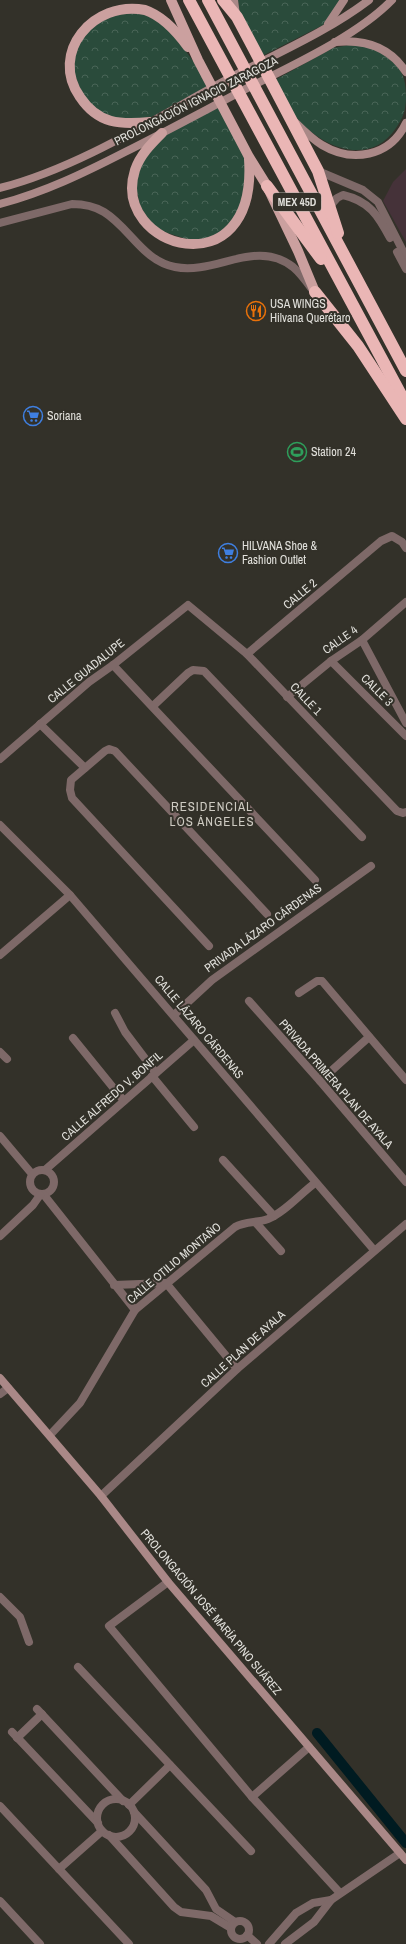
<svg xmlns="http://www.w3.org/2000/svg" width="406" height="1944" font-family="'Archivo Narrow',sans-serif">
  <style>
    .medical { fill: #453239 }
    .park { fill: url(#park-crowns) }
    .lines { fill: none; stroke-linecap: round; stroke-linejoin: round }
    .canal { stroke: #001b21; stroke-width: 10 }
    .minor { stroke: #7e6968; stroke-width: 8 }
    .tertiary { stroke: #7e6968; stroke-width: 8 }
    .secondary { stroke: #aa8887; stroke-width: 8 }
    .primary { stroke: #cba09f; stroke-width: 10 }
    .motorway { stroke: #eab6b5; stroke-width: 12 }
    .labels { text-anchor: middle; stroke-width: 4; stroke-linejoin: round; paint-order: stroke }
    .shield { fill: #333129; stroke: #aeaca6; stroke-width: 1 }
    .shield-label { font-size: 11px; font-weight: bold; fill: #e2e1dc }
    .street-label { font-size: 12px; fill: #e2e1dc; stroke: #333129 }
    .poi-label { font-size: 12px; fill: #e2e1dc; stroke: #333129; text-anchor: start }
    .neighbourhood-label { font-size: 13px; letter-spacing: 1px; fill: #cecbc2; stroke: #333129 }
  </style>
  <defs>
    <pattern id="park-crowns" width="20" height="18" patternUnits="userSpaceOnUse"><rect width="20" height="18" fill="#2a4b3b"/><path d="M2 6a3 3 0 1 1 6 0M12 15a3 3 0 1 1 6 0" fill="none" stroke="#496557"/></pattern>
  </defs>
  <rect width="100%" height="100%" fill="#333129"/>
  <path class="medical" d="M406,169V242L383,201L393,182Z"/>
  <g class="park">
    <path d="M238,0H341L323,25L262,56L240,15Z"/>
    <path d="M117,11L153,14C176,38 193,58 209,86L146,120L128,123L96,111L82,94L74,73L75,47L84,31Z"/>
    <path d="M349,45C355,46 364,46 370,47C376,49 383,55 388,58C403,70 406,79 406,97C406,110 403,118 396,128C368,170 316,145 292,112C285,103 280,91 275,80L333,48Z"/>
    <path d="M219,106L246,156L248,179L238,216L213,238L193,241L155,229L140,206L135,182L141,164L165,134Z"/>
  </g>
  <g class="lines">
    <path class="canal" d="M317,1733L406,1843"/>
    <g class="minor">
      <path d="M318,171L363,190L378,202L406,257"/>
      <path d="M330,206L337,198L343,195C369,201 378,215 390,238"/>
      <path d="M0,223L72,204C83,204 94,206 104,212C130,228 143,261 175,267C216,275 256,238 293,267C300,273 306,281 311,288"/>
      <path d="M397,252L406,269"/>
      <path d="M362,640L406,723"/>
      <path d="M247,654L381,541L392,536L402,542L406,548"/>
      <path d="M331,661L406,736"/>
      <path d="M113,665L315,880"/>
      <path d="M287,697L331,661L362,640L406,602"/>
      <path d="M153,706L188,673L193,670L204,671L362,837"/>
      <path d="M40,724L85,768"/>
      <path d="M0,759L89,682L113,665L188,605L247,654L397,811L403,813L406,812"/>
      <path d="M0,825L70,895L374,1250"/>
      <path d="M209,946L72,798L70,790L71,780L105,751L109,749L115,751L267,914"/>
      <path d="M0,955L70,895"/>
      <path d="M299,993L317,981H322L406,1080"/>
      <path d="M249,1001L320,1081L406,1182"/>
      <path d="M115,1013L125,1032L156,1073"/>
      <path d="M174,1015L212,980L371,866"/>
      <path d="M73,1038L124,1101"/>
      <path d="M0,1052L7,1059"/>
      <path d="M152,1076L194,1127"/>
      <path d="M320,1081L369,1037"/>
      <path d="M0,1136L32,1174"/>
      <path d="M223,1160L274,1216"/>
      <circle cx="42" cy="1182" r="12"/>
      <path d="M45,1170L194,1040"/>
      <path d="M44,1195L135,1310"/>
      <path d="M256,1223L281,1251"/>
      <path d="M0,1236L33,1205L40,1195"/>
      <path d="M114,1285L166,1283L237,1369"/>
      <path d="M0,1394L8,1388"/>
      <path d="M50,1435L80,1403L135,1310L235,1227C245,1221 257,1223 268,1219C285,1212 300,1194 315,1183"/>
      <path d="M101,1496L237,1369L406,1224"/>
      <path d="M168,1582L109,1626L252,1797L340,1893"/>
      <path d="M0,1597L20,1617L29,1642"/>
      <path d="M78,1667L251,1851"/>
      <path d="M37,1709L123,1801"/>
      <path d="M12,1732L98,1823"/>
      <path d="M17,1738L42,1714"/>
      <path d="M252,1797L309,1747"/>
      <circle cx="116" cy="1818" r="19"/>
      <path d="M129,1805L170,1765"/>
      <path d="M0,1806L129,1944"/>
      <path d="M134,1812L206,1890L216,1909L235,1922"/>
      <path d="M109,1835L174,1907L181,1912L211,1916L231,1928"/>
      <path d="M59,1869L102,1831"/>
      <path d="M0,1901L40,1944"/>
      <circle cx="240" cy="1930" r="9"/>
      <path d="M247,1935L257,1944"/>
    </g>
    <g class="tertiary">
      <path d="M269,1944L296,1913L313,1903L331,1900L400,1853"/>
      <path d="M285,1944L314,1922L331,1900"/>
    </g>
    <g class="secondary">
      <path d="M234,0L236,15"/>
      <path d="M328,24L344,0"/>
      <path d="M335,42C364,39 389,46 406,72"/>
      <path d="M296,123C304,131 312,139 322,145C352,163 390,157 406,123"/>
      <path d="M0,188C78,168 156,118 226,80C273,55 327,32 369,0"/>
      <path d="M0,204C45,192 84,173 125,152C163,133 200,113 238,93C286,68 355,38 392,0"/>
      <path d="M0,1378L101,1496L168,1582L406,1860"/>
    </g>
    <g class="primary">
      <path d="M171,0L198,60L249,157L267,186L298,251L315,292"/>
      <path d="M150,122C120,125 98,124 80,97C49,53 93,0 145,10C163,16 177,32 188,47"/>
      <path d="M162,133C151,144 140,155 135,170C110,249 258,291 249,159"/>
    </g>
    <g class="motorway">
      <path d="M189,0L406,404"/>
      <path d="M208,0L406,371"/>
      <path d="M223,0L237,17L254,49L318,171L338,233"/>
      <path d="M267,186L321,259"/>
      <path d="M315,292L358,346L406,419"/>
    </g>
  </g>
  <defs>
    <g id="restaurant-ring" transform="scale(1)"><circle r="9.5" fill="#333129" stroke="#e8710a" stroke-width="1.5"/><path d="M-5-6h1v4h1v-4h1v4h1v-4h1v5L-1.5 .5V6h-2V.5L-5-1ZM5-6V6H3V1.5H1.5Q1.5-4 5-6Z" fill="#e8710a"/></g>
    <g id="supermarket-ring" transform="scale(1)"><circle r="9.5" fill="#333129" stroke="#3f7fe0" stroke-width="1.5"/><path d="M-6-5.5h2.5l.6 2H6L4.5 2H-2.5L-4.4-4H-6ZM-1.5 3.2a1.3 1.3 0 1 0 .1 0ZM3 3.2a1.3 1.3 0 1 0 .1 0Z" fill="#3f7fe0"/></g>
    <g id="stadium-ring" transform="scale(1)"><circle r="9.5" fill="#333129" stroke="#2e9e5b" stroke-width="1.5"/><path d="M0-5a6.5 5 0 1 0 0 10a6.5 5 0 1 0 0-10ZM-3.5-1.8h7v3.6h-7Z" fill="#2e9e5b"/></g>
  </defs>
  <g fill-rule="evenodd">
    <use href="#restaurant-ring" x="256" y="311"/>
    <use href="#supermarket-ring" x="33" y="416"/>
    <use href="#stadium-ring" x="297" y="452"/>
    <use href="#supermarket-ring" x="228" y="553"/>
  </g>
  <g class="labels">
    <rect class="shield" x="273" y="193" width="48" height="18" rx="3"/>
    <g class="shield-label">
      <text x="297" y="206">MEX 45D</text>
    </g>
    <g class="street-label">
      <text transform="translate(196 101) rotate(-27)" y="4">PROLONGACIÓN IGNACIO ZARAGOZA</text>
      <text transform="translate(300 594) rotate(-40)" y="4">CALLE 2</text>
      <text transform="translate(340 640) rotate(-35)" y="4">CALLE 4</text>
      <text transform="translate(86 671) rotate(-39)" y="4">CALLE GUADALUPE</text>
      <text transform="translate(377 690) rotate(45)" y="4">CALLE 3</text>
      <text transform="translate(306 699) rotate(46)" y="4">CALLE 1</text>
      <text transform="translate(263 928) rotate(-36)" y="4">PRIVADA LÁZARO CÁRDENAS</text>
      <text transform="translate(199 1027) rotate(50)" y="4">CALLE LÁZARO CÁRDENAS</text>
      <text transform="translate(336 1084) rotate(49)" y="4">PRIVADA PRIMERA PLAN DE AYALA</text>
      <text transform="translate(112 1096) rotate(-41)" y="4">CALLE ALFREDO V. BONFIL</text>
      <text transform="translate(174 1263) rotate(-40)" y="4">CALLE OTILIO MONTAÑO</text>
      <text transform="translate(243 1349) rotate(-42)" y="4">CALLE PLAN DE AYALA</text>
      <text transform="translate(211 1612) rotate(50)" y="4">PROLONGACIÓN JOSÉ MARÍA PINO SUÁREZ</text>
    </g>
    <g class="poi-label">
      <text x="270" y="308">USA WINGS<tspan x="270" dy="14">Hilvana Querétaro</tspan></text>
      <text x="47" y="420">Soriana</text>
      <text x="311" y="456">Station 24</text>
      <text x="242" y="550">HILVANA Shoe &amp;<tspan x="242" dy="14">Fashion Outlet</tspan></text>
    </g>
    <g class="neighbourhood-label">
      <text x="212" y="811">RESIDENCIAL<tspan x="212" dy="15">LOS ÁNGELES</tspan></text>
    </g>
  </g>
</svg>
